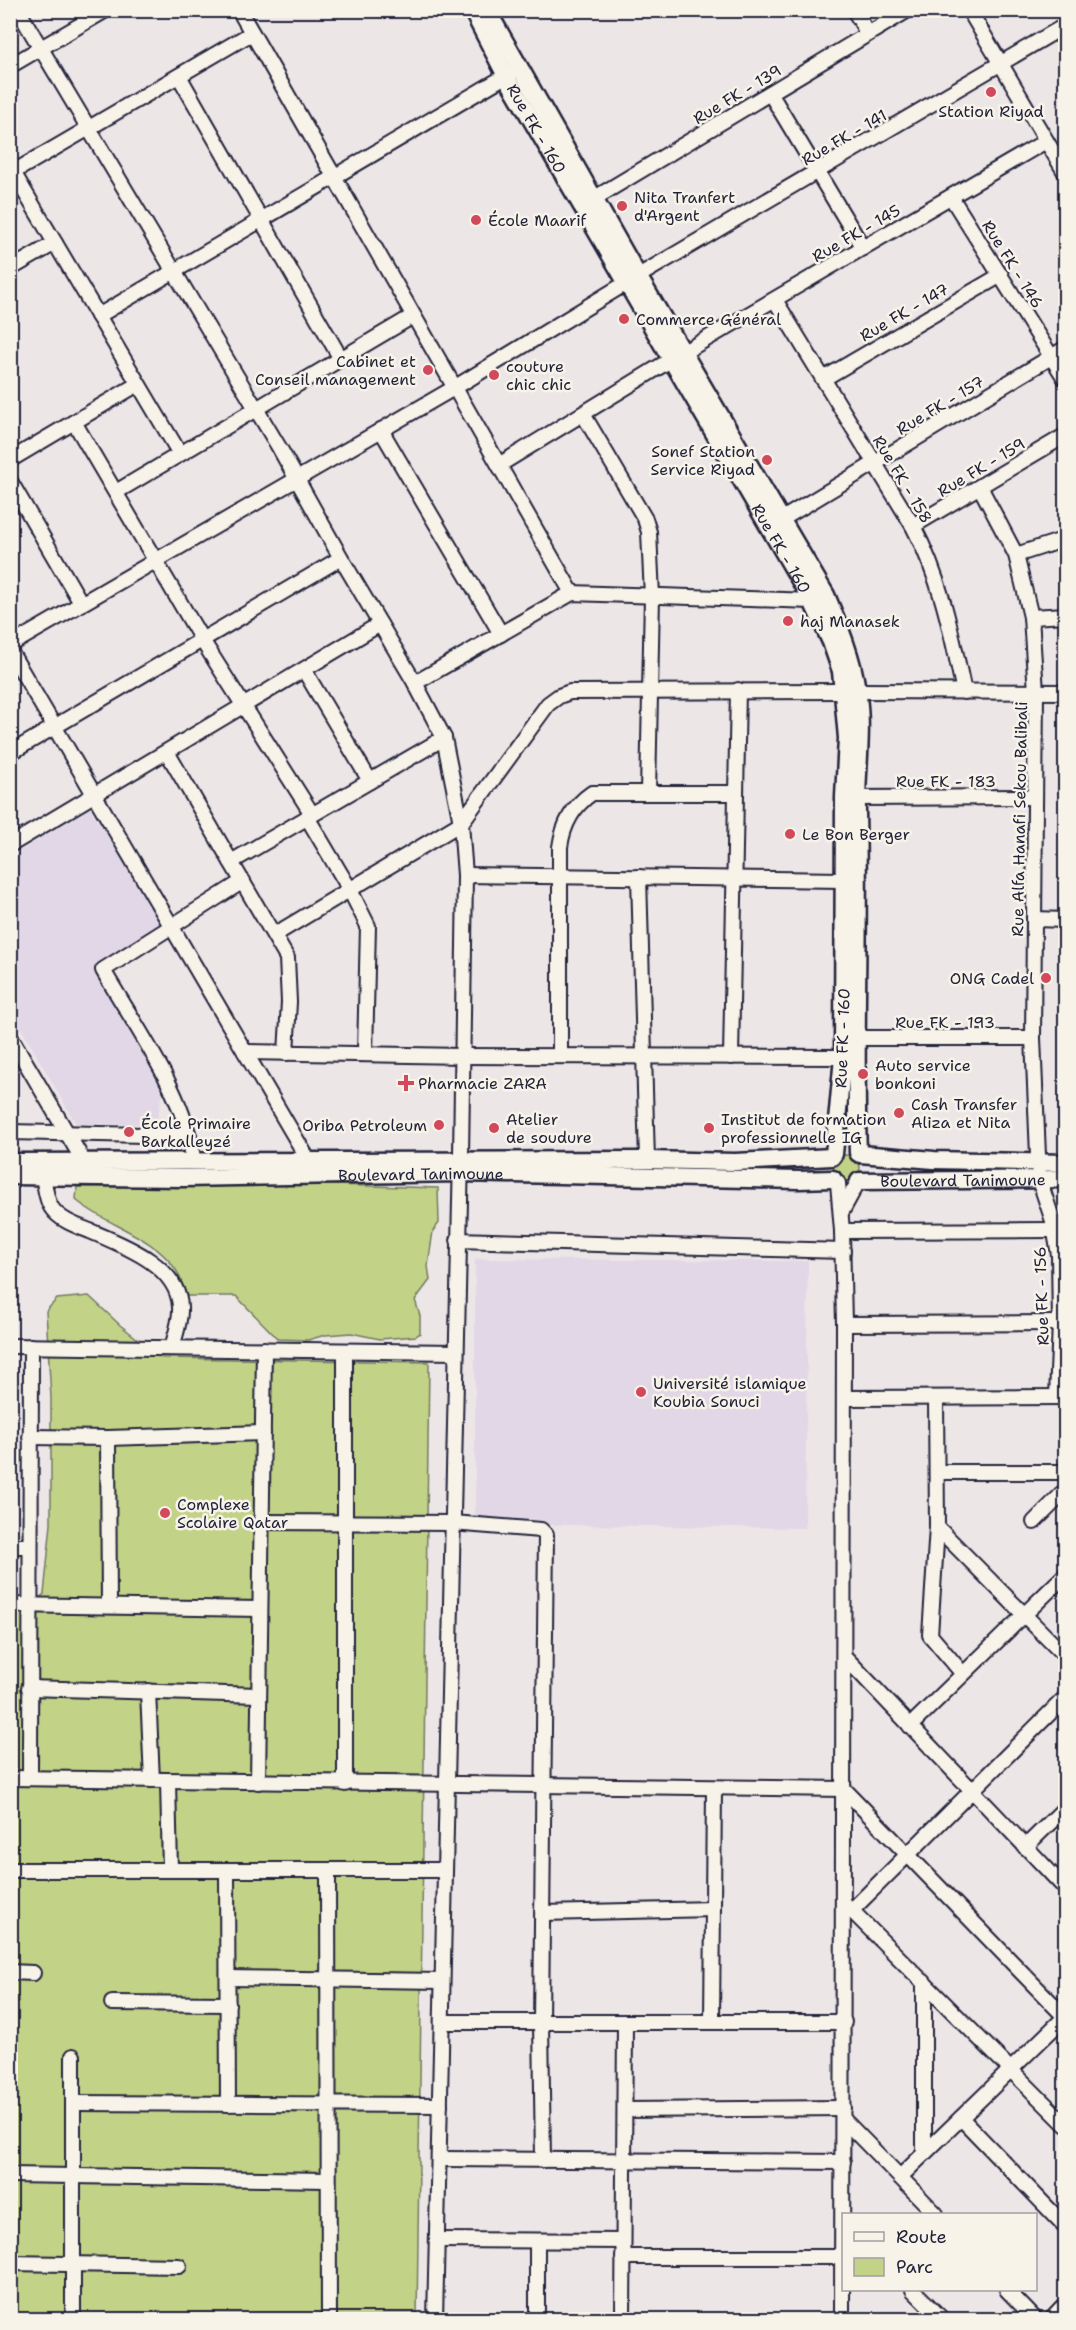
<svg xmlns="http://www.w3.org/2000/svg" width="1076" height="2330" font-family="'Shantell Sans',sans-serif">
  <style>
    .built { fill: #e2d7e6 }
    .green { fill: #c2d388; stroke: #727a62; stroke-width: 1.5 }
    .lines { fill: none; stroke-linecap: round; stroke-linejoin: round }
    .minor-casing { stroke: #22223b; stroke-width: 18 }
    .major-casing { stroke: #22223b; stroke-width: 21 }
    .minor { stroke: #f7f3e8; stroke-width: 14 }
    .major { stroke: #f7f3e8; stroke-width: 16 }
    .poi-dot { fill: #d1495b; stroke: #f7f3e8; stroke-width: 2 }
    .labels { text-anchor: middle; stroke-width: 5; stroke-linejoin: round; paint-order: stroke }
    .street-label { font-size: 16px; fill: #22223b; stroke: #f7f3e8 }
    .poi-label { font-size: 16px; fill: #22223b; stroke: #f7f3e8; text-anchor: start }
  </style>
  <rect width="100%" height="100%" fill="#ede6e7"/>
  <filter id="ink" filterUnits="userSpaceOnUse"><feTurbulence type="fractalNoise" baseFrequency=".0167" numOctaves="2"/><feDisplacementMap in="SourceGraphic" scale="12" xChannelSelector="R" yChannelSelector="G"/><feConvolveMatrix kernelMatrix="1 2 1 2 8 2 1 2 1" color-interpolation-filters="sRGB"/></filter>
  <g filter="url(#ink)">
    <g class="built">
      <path d="M90,808L164,928L95,968L164,1087L156,1124H76L11,1011L10,857Z"/>
      <path d="M475,1259L808,1261L805,1528L475,1524Z"/>
    </g>
    <g class="green">
      <circle cx="847" cy="1168" r="13"/>
      <path d="M300,1184L438,1188L439,1223L433,1231L428,1266L430,1280L415,1300L420,1316V1333L416,1336L380,1339L351,1333L325,1335L308,1340L278,1339L236,1296H187C183,1288 181,1278 176,1270C153,1235 107,1226 76,1200L77,1187Z"/>
      <path d="M89,1296L120,1325L162,1358L429,1362L417,2319L11,2320L10,1621L44,1594L51,1524V1398L46,1311L57,1299Z"/>
    </g>
    <g class="lines">
      <g class="minor-casing">
        <g id="minor">
          <path d="M18,10L280,449L341,558L415,683L444,738L461,823L465,875L461,1156L435,2320"/>
          <path d="M239,10L572,593"/>
          <path d="M854,10L868,34"/>
          <path d="M969,10L1066,174"/>
          <path d="M10,66L106,10"/>
          <path d="M179,76L341,359"/>
          <path d="M770,93L863,248"/>
          <path d="M13,172L180,454"/>
          <path d="M10,174L252,33"/>
          <path d="M951,197L1066,380"/>
          <path d="M585,204L908,10"/>
          <path d="M10,269L55,243"/>
          <path d="M775,300L913,526C942,582 951,631 964,692"/>
          <path d="M98,316L514,71"/>
          <path d="M823,379L1001,275"/>
          <path d="M583,414L645,519L649,532L652,596L648,793"/>
          <path d="M74,422L202,640L312,814"/>
          <path d="M381,430L501,634"/>
          <path d="M10,460L138,384"/>
          <path d="M499,465L672,359L1046,141"/>
          <path d="M10,481L81,603"/>
          <path d="M980,487L1016,555L1031,617L1036,692L1033,1038L1039,1179L1053,1221L1059,1255L1060,1323L1057,1397"/>
          <path d="M116,492L413,316"/>
          <path d="M774,524L1066,348"/>
          <path d="M913,526L1066,435"/>
          <path d="M1016,555L1066,539"/>
          <path d="M1031,617L1066,615"/>
          <path d="M10,645L454,388L623,285L1066,25"/>
          <path d="M10,651L309,1161"/>
          <path d="M304,670L370,781"/>
          <path d="M415,683L572,593L812,601"/>
          <path d="M858,691L1066,692"/>
          <path d="M167,752L287,958L289,1002L286,1053"/>
          <path d="M10,753L341,558"/>
          <path d="M857,798L1035,797"/>
          <path d="M307,817L349,888L368,926L365,1054"/>
          <path d="M10,845L380,624"/>
          <path d="M231,862L444,738"/>
          <path d="M465,875L843,880"/>
          <path d="M639,877L647,1160"/>
          <path d="M1034,919L1066,920"/>
          <path d="M274,935L461,823L548,704L559,696L570,692L844,691"/>
          <path d="M10,1036L84,1162"/>
          <path d="M856,1038H1033"/>
          <path d="M245,1052L462,1056L843,1057"/>
          <path d="M560,1056V847C563,825 573,806 592,793H736"/>
          <path d="M731,1057L738,690"/>
          <path d="M10,1132L189,1136"/>
          <path d="M193,1162C190,1101 133,1023 103,970L243,881"/>
          <path d="M43,1176C45,1186 46,1199 51,1207C59,1220 77,1226 90,1231C123,1245 178,1265 180,1307C181,1320 175,1336 172,1348"/>
          <path d="M838,1183L842,1231L844,1324L842,2320"/>
          <path d="M841,1213L858,1182"/>
          <path d="M842,1231L1054,1230"/>
          <path d="M458,1240L843,1251"/>
          <path d="M844,1324L1066,1323"/>
          <path d="M10,1346L456,1352"/>
          <path d="M345,1351V1784"/>
          <path d="M844,1398L1064,1397"/>
          <path d="M936,1398L937,1527L930,1635L963,1674"/>
          <path d="M30,1437L108,1438L263,1433"/>
          <path d="M108,1438L109,1605"/>
          <path d="M937,1472H1066"/>
          <path d="M262,1522L452,1523L541,1530L546,1535L541,2022L543,2160"/>
          <path d="M1034,1522L1066,1490"/>
          <path d="M937,1527L1066,1657"/>
          <path d="M10,1546H29"/>
          <path d="M10,1605L260,1609"/>
          <path d="M844,1656L1066,1889"/>
          <path d="M29,1688L259,1695"/>
          <path d="M148,1691L152,1780"/>
          <path d="M910,1726L1066,1574"/>
          <path d="M10,1778L844,1789L1066,2018"/>
          <path d="M30,1778L31,1346"/>
          <path d="M168,1781L170,1870"/>
          <path d="M258,1782L264,1349"/>
          <path d="M1025,1847L1066,1807"/>
          <path d="M10,1870H445"/>
          <path d="M227,1870L228,2104"/>
          <path d="M328,1870L329,2320"/>
          <path d="M843,1902L1066,2125"/>
          <path d="M852,1910L1066,1697"/>
          <path d="M543,1913L713,1909"/>
          <path d="M10,1972L33,1973"/>
          <path d="M228,1978L442,1981"/>
          <path d="M924,1982V2154"/>
          <path d="M112,2003L228,2004"/>
          <path d="M442,2022H844"/>
          <path d="M712,2022L714,1788"/>
          <path d="M73,2056V2320"/>
          <path d="M73,2103L440,2105"/>
          <path d="M625,2110L843,2108"/>
          <path d="M961,2118L1066,2227"/>
          <path d="M843,2119L936,2214"/>
          <path d="M439,2159L843,2162"/>
          <path d="M10,2175L327,2180"/>
          <path d="M900,2177L1066,2016"/>
          <path d="M437,2240L623,2241"/>
          <path d="M537,2241V2320"/>
          <path d="M623,2257H841"/>
          <path d="M10,2263L179,2266"/>
          <path d="M913,2290L943,2320"/>
          <path d="M1007,2290L1036,2320"/>
          <path d="M623,2320L625,2022"/>
          <path d="M1051,2320L1066,2304"/>
        </g>
      </g>
      <g class="major-casing">
        <g id="major">
          <path id="s1" d="M472,10L506,76L812,601L831,642L841,671L847,738L844,797L843,1057L834,1154"/>
          <path d="M487,10L638,276L826,595C839,626 852,656 857,690C864,730 856,772 857,812C860,926 854,1039 858,1153"/>
          <path d="M860,1154L934,1160L1066,1163"/>
          <path d="M10,1162L647,1160L735,1162L832,1157"/>
          <path id="s2" d="M10,1176L184,1178L460,1173L799,1180L833,1179"/>
          <path id="s3" d="M859,1181L1066,1179"/>
        </g>
      </g>
      <use href="#minor" class="minor"/>
      <use href="#major" class="major"/>
    </g>
  </g>
  <g class="poi-dot">
    <circle cx="991" cy="92" r="6"/>
    <circle cx="622" cy="206" r="6"/>
    <circle cx="476" cy="220" r="6"/>
    <circle cx="624" cy="319" r="6"/>
    <circle cx="428" cy="370" r="6"/>
    <circle cx="494" cy="375" r="6"/>
    <circle cx="767" cy="460" r="6"/>
    <circle cx="788" cy="621" r="6"/>
    <circle cx="790" cy="834" r="6"/>
    <circle cx="1046" cy="978" r="6"/>
    <circle cx="863" cy="1074" r="6"/>
    <path d="M403 1074h6v6h6v6h-6v6h-6v-6h-6v-6h6z"/>
    <circle cx="899" cy="1113" r="6"/>
    <circle cx="439" cy="1125" r="6"/>
    <circle cx="494" cy="1128" r="6"/>
    <circle cx="709" cy="1128" r="6"/>
    <circle cx="129" cy="1132" r="6"/>
    <circle cx="641" cy="1392" r="6"/>
    <circle cx="165" cy="1513" r="6"/>
  </g>
  <g class="labels">
    <g class="street-label">
      <text transform="translate(737 94) rotate(-31)" y="6">Rue FK - 139</text>
      <text dy="6" stroke="none"><textPath href="#s1" startOffset="135">Rue FK - 160</textPath></text>
      <text transform="translate(844 137) rotate(-30)" y="6">Rue FK - 141</text>
      <text transform="translate(856 233) rotate(-30)" y="6">Rue FK - 145</text>
      <text transform="translate(1013 264) rotate(58)" y="6">Rue FK - 146</text>
      <text transform="translate(904 312) rotate(-30)" y="6">Rue FK - 147</text>
      <text transform="translate(940 405) rotate(-31)" y="6">Rue FK - 157</text>
      <text transform="translate(981 467) rotate(-31)" y="6">Rue FK - 159</text>
      <text transform="translate(903 479) rotate(59)" y="6">Rue FK - 158</text>
      <text dy="6" stroke="none"><textPath href="#s1" startOffset="621">Rue FK - 160</textPath></text>
      <text x="946" y="787">Rue FK - 183</text>
      <text transform="translate(1019 819) rotate(-89)" y="6">Rue Alfa Hanafi Sekou Balibali</text>
      <text x="945" y="1028">Rue FK - 193</text>
      <text transform="translate(842 1038) rotate(-88)" y="6">Rue FK - 160</text>
      <text dy="6" stroke="none"><textPath href="#s2" startOffset="411">Boulevard Tanimoune</textPath></text>
      <text dy="6" stroke="none"><textPath href="#s3" startOffset="104">Boulevard Tanimoune</textPath></text>
      <text transform="translate(1041 1296) rotate(-92)" y="6">Rue FK - 156</text>
    </g>
    <g class="poi-label">
      <text x="991" y="117" text-anchor="middle">Station Riyad</text>
      <text x="634" y="203">Nita Tranfert<tspan x="634" dy="18">d'Argent</tspan></text>
      <text x="488" y="226">École Maarif</text>
      <text x="636" y="325">Commerce Général</text>
      <text x="416" y="367" text-anchor="end">Cabinet et<tspan x="416" dy="18">Conseil management</tspan></text>
      <text x="506" y="372">couture<tspan x="506" dy="18">chic chic</tspan></text>
      <text x="755" y="457" text-anchor="end">Sonef Station<tspan x="755" dy="18">Service Riyad</tspan></text>
      <text x="800" y="627">haj Manasek</text>
      <text x="802" y="840">Le Bon Berger</text>
      <text x="1034" y="984" text-anchor="end">ONG Cadel</text>
      <text x="875" y="1071">Auto service<tspan x="875" dy="18">bonkoni</tspan></text>
      <text x="418" y="1089">Pharmacie ZARA</text>
      <text x="911" y="1110">Cash Transfer<tspan x="911" dy="18">Aliza et Nita</tspan></text>
      <text x="506" y="1125">Atelier<tspan x="506" dy="18">de soudure</tspan></text>
      <text x="721" y="1125">Institut de formation<tspan x="721" dy="18">professionnelle IG</tspan></text>
      <text x="141" y="1129">École Primaire<tspan x="141" dy="18">Barkalleyzé</tspan></text>
      <text x="427" y="1131" text-anchor="end">Oriba Petroleum</text>
      <text x="653" y="1389">Université islamique<tspan x="653" dy="18">Koubia Sonuci</tspan></text>
      <text x="177" y="1510">Complexe<tspan x="177" dy="18">Scolaire Qatar</tspan></text>
    </g>
  </g>
  <rect width="1076" height="2330" fill="none" stroke="#f7f3e8" stroke-width="36"/>
  <rect x="18" y="18" width="1040" height="2294" fill="none" stroke="#22223b" stroke-width="2" filter="url(#ink)"/>
  <rect x="842" y="2213" width="195" height="78" fill="#f7f3e8" stroke="#a29fa3" stroke-width="1.5"/>
  <rect x="854" y="2232" width="30" height="9" fill="#f7f3e8" stroke="#a29fa3" stroke-width="1.5"/>
  <text x="896" y="2243" font-size="18" fill="#22223b">Route</text>
  <rect x="854" y="2258" width="30" height="18" fill="#c2d388" stroke="#a29fa3" stroke-width="1.5"/>
  <text x="896" y="2273" font-size="18" fill="#22223b">Parc</text>
</svg>
